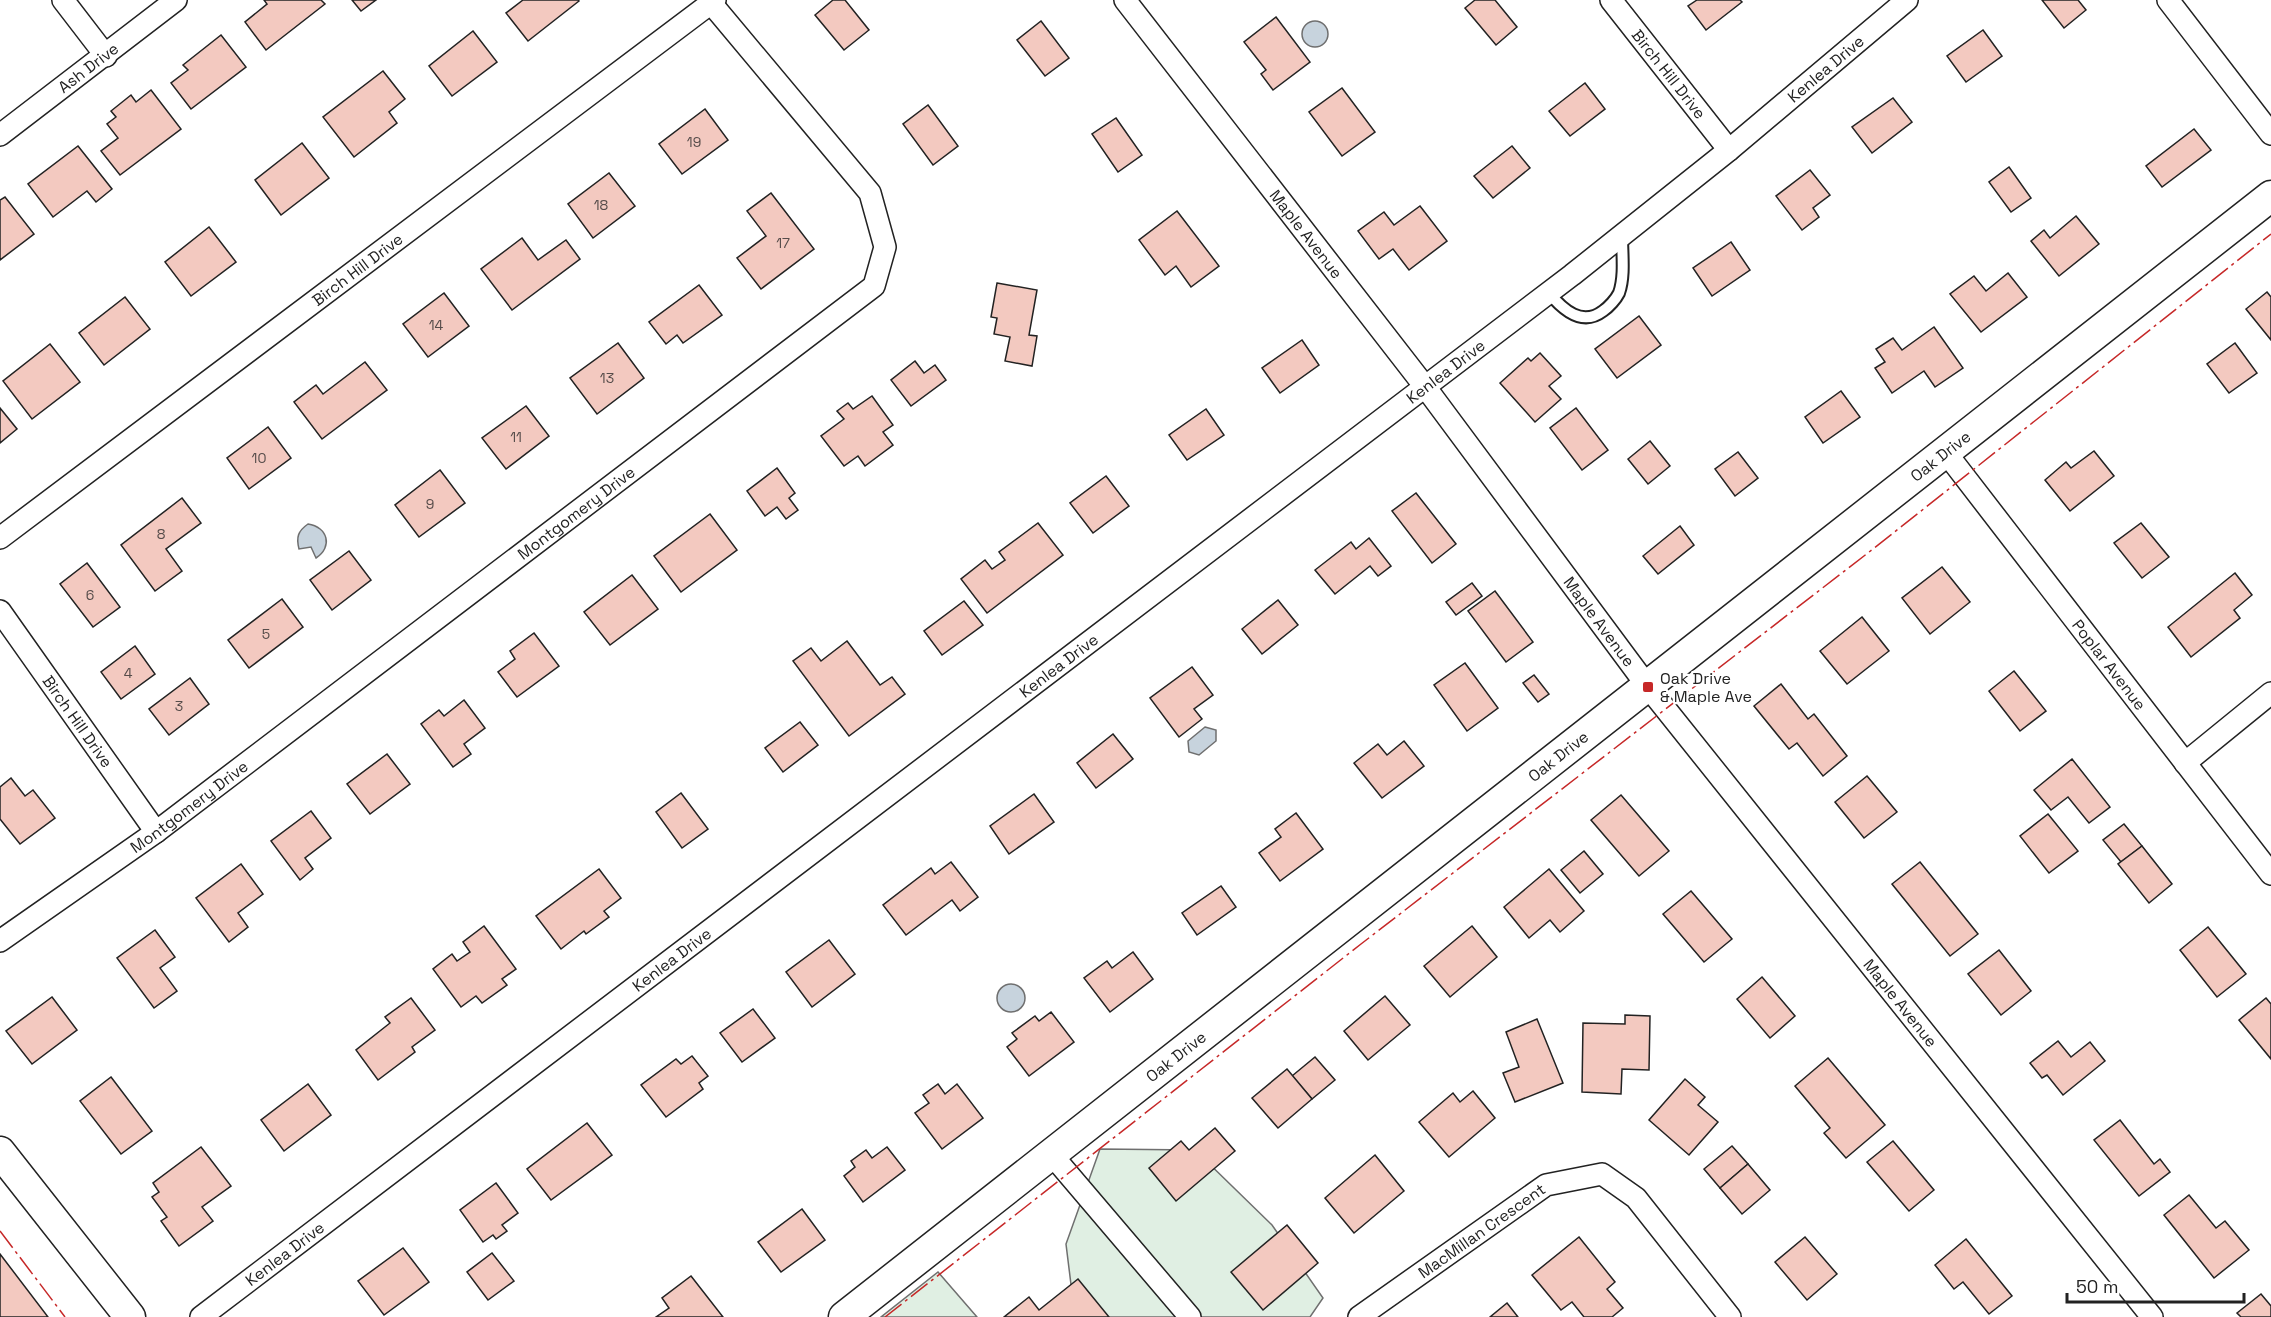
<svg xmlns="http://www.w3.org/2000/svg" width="2271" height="1317" font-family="'Space Grotesk',sans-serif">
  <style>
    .green { fill: #e0efe3; stroke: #6f6f6f; stroke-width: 1.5 }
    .water { fill: #c7d3dd; stroke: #6f6f6f; stroke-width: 1.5 }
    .building { fill: #f3c9c0; stroke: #222; stroke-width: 1.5 }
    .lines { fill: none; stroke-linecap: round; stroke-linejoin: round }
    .lane-casing { stroke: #222; stroke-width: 14 }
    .street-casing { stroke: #222; stroke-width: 24 }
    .secondary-casing { stroke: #222; stroke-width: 33 }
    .lane { stroke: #fff; stroke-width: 10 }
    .street { stroke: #fff; stroke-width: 21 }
    .secondary { stroke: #fff; stroke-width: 30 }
    .power { stroke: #c62828; stroke-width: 1.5; stroke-dasharray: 21 4.5 3 4.5; stroke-linecap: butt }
    .poi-dot { fill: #c62828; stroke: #fff; stroke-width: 2 }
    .labels { text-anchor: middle; stroke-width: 4.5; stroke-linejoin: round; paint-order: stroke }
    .number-label { font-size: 14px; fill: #564c4a }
    .street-label { font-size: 16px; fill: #222; stroke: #fff }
    .poi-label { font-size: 16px; fill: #222; stroke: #fff; text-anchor: start }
  </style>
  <rect width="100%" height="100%" fill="#fff"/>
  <g class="green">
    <path d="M1100,1149L1195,1150L1272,1225L1323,1298L1310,1317H1075L1066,1244Z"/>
    <path d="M938,1272L977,1317H881Z"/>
  </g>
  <g class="water">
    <circle cx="1315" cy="34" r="13"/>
    <path d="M308,524C328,527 333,547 316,558L311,547L299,549C296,537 298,531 308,524Z"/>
    <path d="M1205,727L1216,730V741L1199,755L1189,752L1188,741Z"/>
    <circle cx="1011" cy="998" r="14"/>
  </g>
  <g class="building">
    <path d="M264,0H321L325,4L266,50L245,22L267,4Z"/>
    <path d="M352,0H376L361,11Z"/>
    <path d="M523,0H578L579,1L528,41L506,13Z"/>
    <path d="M833,0H845L869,30L844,50L815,15Z"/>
    <path d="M1475,0H1495L1517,27L1496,45L1465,8Z"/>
    <path d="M1697,0H1740L1742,2L1706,30L1688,6Z"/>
    <path d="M2042,0H2078L2086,10L2064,28Z"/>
    <path d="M1276,17L1310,62L1273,90L1261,74L1266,70L1244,42Z"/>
    <path d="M1041,21L1069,58L1045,76L1017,40Z"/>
    <path d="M1983,30L2002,56L1966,82L1947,56Z"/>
    <path d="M473,31L497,62L452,96L429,66Z"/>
    <path d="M221,35L246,67L191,109L171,83L188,70L183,65Z"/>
    <path d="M383,71L405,99L389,112L397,123L354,157L323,117Z"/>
    <path d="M1585,83L1605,109L1570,136L1549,111Z"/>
    <path d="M1342,88L1375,132L1342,156L1309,112Z"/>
    <path d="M151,90L181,129L120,175L101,151L118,138L107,124L116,117L111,111L131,95L136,102Z"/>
    <path d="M1893,98L1912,122L1872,153L1852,127Z"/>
    <path d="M928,105L958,146L933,165L903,124Z"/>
    <path d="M705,109L728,140L682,174L659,144Z"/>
    <path d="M1116,118L1142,155L1118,172L1092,134Z"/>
    <path d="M2194,129L2211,150L2162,187L2146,166Z"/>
    <path d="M302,143L329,178L281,215L255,180Z"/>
    <path d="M78,146L112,189L96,202L87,191L53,217L28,184Z"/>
    <path d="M1512,146L1530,168L1493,198L1474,176Z"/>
    <path d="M2009,167L2031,198L2011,212L1989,182Z"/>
    <path d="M1810,170L1830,195L1813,208L1819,217L1802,230L1776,196Z"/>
    <path d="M609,173L635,206L593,238L568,204Z"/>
    <path d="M771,193L814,249L761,289L737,258L766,236L747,211Z"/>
    <path d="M5,197L34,234L0,260V200Z"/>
    <path d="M1420,206L1447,241L1409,270L1393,249L1379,259L1358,231L1384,212L1394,225Z"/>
    <path d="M1177,211L1219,266L1191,287L1176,266L1165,275L1139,240Z"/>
    <path d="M2076,216L2099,244L2059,276L2031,241L2044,230L2050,238Z"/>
    <path d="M209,227L236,262L191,296L165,262Z"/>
    <path d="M522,238L538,260L566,240L580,259L512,310L481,269Z"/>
    <path d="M1731,242L1750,270L1712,296L1693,268Z"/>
    <path d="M2008,273L2027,297L1981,332L1950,294L1974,276L1986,291Z"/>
    <path d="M997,283L1037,290L1029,335L1037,336L1032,366L1005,361L1010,337L994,334L997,318L991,317Z"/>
    <path d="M699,285L722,315L683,343L677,335L666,344L649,322Z"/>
    <path d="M2267,292L2271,297V340L2246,309Z"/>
    <path d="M444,293L469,326L428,357L403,324Z"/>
    <path d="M125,297L150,329L104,365L79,333Z"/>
    <path d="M1639,316L1661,345L1617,378L1595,349Z"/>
    <path d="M1934,327L1963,368L1935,387L1924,371L1892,393L1875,368L1885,362L1876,349L1893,338L1902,350Z"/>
    <path d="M1302,340L1319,365L1280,393L1262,368Z"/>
    <path d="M618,343L644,378L597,414L570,378Z"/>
    <path d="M2235,343L2257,373L2229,393L2207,364Z"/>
    <path d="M50,344L80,382L32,419L3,381Z"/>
    <path d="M1540,353L1561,376L1549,386L1561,399L1535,422L1500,383L1528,358L1531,361Z"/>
    <path d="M915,361L924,373L935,365L946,380L911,406L891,380Z"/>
    <path d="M365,362L387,390L322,439L294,402L316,385L323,394Z"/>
    <path d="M1841,391L1860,417L1823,443L1805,417Z"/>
    <path d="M872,396L893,425L883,432L893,445L865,466L858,456L844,466L821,436L844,419L837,411L848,403L853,409Z"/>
    <path d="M526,406L549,436L506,469L482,438Z"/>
    <path d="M0,408L17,429L0,443Z"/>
    <path d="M1576,408L1608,450L1582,470L1550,428Z"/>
    <path d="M1206,409L1224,435L1187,460L1169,435Z"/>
    <path d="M268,427L291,458L249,489L227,458Z"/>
    <path d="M1650,441L1670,466L1648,484L1628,459Z"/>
    <path d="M2094,451L2114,476L2070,511L2045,480L2066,462L2071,468Z"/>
    <path d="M1738,452L1758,478L1735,496L1715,469Z"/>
    <path d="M777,468L795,493L789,498L798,510L786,519L777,507L765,516L747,491Z"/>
    <path d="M440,470L465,503L419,537L395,505Z"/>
    <path d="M1106,476L1129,506L1093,533L1070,503Z"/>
    <path d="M1416,493L1456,544L1432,563L1392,511Z"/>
    <path d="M182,498L201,523L166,549L182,571L155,591L121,545Z"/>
    <path d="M710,514L737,550L681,592L654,556Z"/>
    <path d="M1038,523L1063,555L987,613L961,579L985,560L992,569L1005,560L999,552Z"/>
    <path d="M2141,523L2169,557L2142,578L2114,543Z"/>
    <path d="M1680,526L1694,545L1658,574L1643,556Z"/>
    <path d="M1369,538L1391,566L1378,576L1370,566L1335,594L1315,570L1351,542L1356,549Z"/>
    <path d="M349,551L371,580L332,610L310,580Z"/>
    <path d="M87,563L120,607L93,627L60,584Z"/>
    <path d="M1942,567L1970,602L1930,634L1902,598Z"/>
    <path d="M2235,573L2252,595L2234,610L2240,618L2191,657L2168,627Z"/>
    <path d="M632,575L658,609L610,645L584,612Z"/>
    <path d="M1472,583L1482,596L1456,615L1446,602Z"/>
    <path d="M1495,591L1533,642L1506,662L1468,611Z"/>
    <path d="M282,599L303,627L249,668L228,640Z"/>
    <path d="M1278,600L1298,625L1262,654L1242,629Z"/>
    <path d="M964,601L983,625L942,655L924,631Z"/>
    <path d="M1862,617L1889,651L1847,684L1820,651Z"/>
    <path d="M534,633L559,666L517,697L498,672L515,659L510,651Z"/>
    <path d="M847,641L880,685L892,677L905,694L849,736L793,661L811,648L821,661Z"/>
    <path d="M135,646L155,674L121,699L101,672Z"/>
    <path d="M1465,663L1498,708L1467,731L1434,685Z"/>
    <path d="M1192,667L1213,695L1194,709L1202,719L1179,737L1150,698Z"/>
    <path d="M2014,671L2046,711L2020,731L1989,691Z"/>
    <path d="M1534,675L1549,694L1538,702L1523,683Z"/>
    <path d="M190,678L209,704L169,735L149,709Z"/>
    <path d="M1781,684L1808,719L1814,714L1847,756L1823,776L1797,743L1789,749L1754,706Z"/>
    <path d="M464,700L485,728L464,744L471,754L453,767L421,724L439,710L444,716Z"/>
    <path d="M800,722L818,745L783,772L765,748Z"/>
    <path d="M1113,734L1133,759L1096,788L1077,763Z"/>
    <path d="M1404,741L1424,766L1382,798L1354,763L1378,744L1387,755Z"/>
    <path d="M387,754L410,784L370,814L347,784Z"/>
    <path d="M2072,759L2110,807L2089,823L2068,797L2051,810L2034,790Z"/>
    <path d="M1867,776L1897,812L1864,838L1835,802Z"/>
    <path d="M11,778L25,796L33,790L55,818L20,844L0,819V787Z"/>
    <path d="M681,793L708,829L682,848L656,812Z"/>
    <path d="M1034,794L1054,822L1009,854L990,826Z"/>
    <path d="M1621,795L1669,851L1639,876L1591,820Z"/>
    <path d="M311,811L331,838L305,858L313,869L300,880L271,841Z"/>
    <path d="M1296,813L1323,849L1280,881L1259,853L1281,837L1275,829Z"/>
    <path d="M2048,814L2078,851L2049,873L2020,836Z"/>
    <path d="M2124,824L2142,846L2121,862L2103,840Z"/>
    <path d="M2142,846L2172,884L2149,903L2118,864Z"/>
    <path d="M1584,851L1603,874L1580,893L1561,870Z"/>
    <path d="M951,862L978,897L960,911L952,900L906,935L883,905L931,868L935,874Z"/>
    <path d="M1920,862L1978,934L1950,956L1892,884Z"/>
    <path d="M241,864L263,894L238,913L248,927L229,942L196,898Z"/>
    <path d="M599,869L621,898L604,911L609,917L586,934L584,931L561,949L536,916Z"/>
    <path d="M1549,869L1584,911L1560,932L1550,920L1529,938L1504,907Z"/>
    <path d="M1221,886L1236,907L1197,935L1182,913Z"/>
    <path d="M1691,891L1732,939L1704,962L1663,914Z"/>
    <path d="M484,926L516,969L502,979L507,985L482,1003L476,996L461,1007L433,969L452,954L457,961L470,952L463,942Z"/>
    <path d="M1472,926L1497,957L1450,997L1424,966Z"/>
    <path d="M2208,927L2246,974L2217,997L2180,950Z"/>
    <path d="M155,930L175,957L160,968L177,991L154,1008L117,958Z"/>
    <path d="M829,940L855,974L812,1007L786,972Z"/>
    <path d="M1999,950L2031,991L2001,1015L1968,974Z"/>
    <path d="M1133,952L1153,979L1110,1012L1084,978L1107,961L1112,968Z"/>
    <path d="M1762,977L1795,1016L1770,1038L1737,999Z"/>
    <path d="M1385,996L1410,1025L1368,1060L1344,1031Z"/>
    <path d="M52,997L77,1030L32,1064L6,1031Z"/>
    <path d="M411,998L435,1030L412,1047L415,1052L378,1080L356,1050L390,1023L385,1017Z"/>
    <path d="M2266,998L2271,1004V1059L2239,1020Z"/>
    <path d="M753,1009L775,1038L742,1062L720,1033Z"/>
    <path d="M1051,1012L1074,1042L1029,1076L1007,1047L1017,1039L1012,1033L1035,1016L1039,1021Z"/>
    <path d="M1625,1015L1650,1016L1649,1070L1622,1069L1621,1094L1582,1092L1583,1023L1625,1024Z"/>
    <path d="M1537,1019L1563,1083L1515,1102L1503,1073L1519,1067L1506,1032Z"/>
    <path d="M2058,1041L2071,1057L2090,1042L2105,1061L2063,1095L2047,1075L2042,1078L2030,1063Z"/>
    <path d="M692,1056L708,1076L699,1083L703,1089L666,1117L641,1085L676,1059L681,1064Z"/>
    <path d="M1315,1057L1335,1080L1312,1099L1292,1076Z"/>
    <path d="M1828,1058L1885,1125L1846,1158L1824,1133L1830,1128L1795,1086Z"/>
    <path d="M1287,1069L1312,1099L1278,1128L1252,1098Z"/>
    <path d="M111,1077L152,1131L121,1154L80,1101Z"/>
    <path d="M1685,1079L1705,1097L1698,1105L1718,1122L1689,1155L1649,1120Z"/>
    <path d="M308,1084L331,1115L284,1151L261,1120Z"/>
    <path d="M938,1084L945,1094L957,1084L983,1118L942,1149L915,1113L929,1103L923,1095Z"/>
    <path d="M1473,1091L1495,1118L1449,1157L1419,1122L1453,1093L1460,1102Z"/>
    <path d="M2120,1120L2154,1164L2160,1159L2170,1172L2139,1196L2094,1140Z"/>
    <path d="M587,1123L612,1155L551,1200L527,1169Z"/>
    <path d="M1215,1128L1235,1151L1176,1201L1149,1168L1181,1141L1189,1150Z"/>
    <path d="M1893,1141L1934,1190L1909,1211L1867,1162Z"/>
    <path d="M1732,1146L1748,1164L1720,1188L1704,1169Z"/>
    <path d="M201,1147L231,1186L202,1207L213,1221L179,1246L161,1221L167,1217L152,1197L159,1192L153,1183Z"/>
    <path d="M887,1147L905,1170L863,1202L844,1176L855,1167L851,1161L866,1150L872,1158Z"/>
    <path d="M1375,1155L1404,1191L1354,1233L1325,1198Z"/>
    <path d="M1748,1164L1770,1190L1742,1214L1720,1188Z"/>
    <path d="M496,1183L518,1213L502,1225L507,1231L496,1239L493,1235L483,1242L460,1210Z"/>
    <path d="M2189,1195L2216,1228L2225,1221L2249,1250L2214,1278L2164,1215Z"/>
    <path d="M802,1209L825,1240L781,1272L758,1242Z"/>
    <path d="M1287,1225L1318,1263L1263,1310L1231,1272Z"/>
    <path d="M1579,1237L1615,1282L1607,1289L1623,1308L1612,1317H1584L1572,1302L1561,1310L1532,1275Z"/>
    <path d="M1805,1237L1837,1274L1807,1300L1775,1262Z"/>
    <path d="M1966,1239L2012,1296L1989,1314L1963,1282L1954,1289L1935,1265Z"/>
    <path d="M403,1248L429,1282L384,1315L358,1281Z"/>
    <path d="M492,1253L514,1281L488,1300L467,1272Z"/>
    <path d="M0,1254L48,1317H0Z"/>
    <path d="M691,1276L723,1317H656L669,1308L662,1298Z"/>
    <path d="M1078,1279L1109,1317H1004L1029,1297L1039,1310Z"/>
    <path d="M2261,1294L2271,1306V1317H2241L2237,1313Z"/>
    <path d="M1507,1303L1518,1317H1490Z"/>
  </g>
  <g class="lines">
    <g class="lane-casing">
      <path id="lane" d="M1549,293C1563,310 1582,327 1603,311C1609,307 1616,299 1619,293C1625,276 1622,254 1622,236"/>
    </g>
    <g class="street-casing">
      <g id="street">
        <path d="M63,0L106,56"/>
        <path id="s1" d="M1125,0L1426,388L1648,687L2152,1317"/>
        <path id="s2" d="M1611,0L1729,150"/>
        <path d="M2168,0L2271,134"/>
        <path id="s3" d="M0,135L176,0"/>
        <path id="s4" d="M1947,454L2271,874"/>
        <path id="s5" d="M0,538L715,0"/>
        <path id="s6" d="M0,611L156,832"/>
        <path d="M2185,763L2271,693"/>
        <path id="s7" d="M0,941L156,832L874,286L885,247L870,193L711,3"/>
        <path d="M1052,1155L1190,1317"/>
        <path id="s8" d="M201,1317L1572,275L1729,150L1907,0"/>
        <path id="s9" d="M1359,1317L1546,1185L1602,1174L1636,1198L1730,1317"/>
      </g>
    </g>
    <g class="secondary-casing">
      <g id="secondary">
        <path d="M0,1152L130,1317"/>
        <path id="s10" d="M844,1317L2271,196"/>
      </g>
    </g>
    <use href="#lane" class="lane"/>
    <use href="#street" class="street"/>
    <use href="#secondary" class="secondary"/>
    <g class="power">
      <path d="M0,1231L65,1317"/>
      <path d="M885,1317L1361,944L1873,549L2271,234"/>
    </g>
  </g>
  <rect class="poi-dot" x="1642" y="681" width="12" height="12" rx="3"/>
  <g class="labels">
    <g class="number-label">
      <text x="694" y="147">19</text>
      <text x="601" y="210">18</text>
      <text x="783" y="248">17</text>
      <text x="436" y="330">14</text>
      <text x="607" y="383">13</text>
      <text x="516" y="442">11</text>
      <text x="259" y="463">10</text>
      <text x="430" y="509">9</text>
      <text x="161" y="539">8</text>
      <text x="90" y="600">6</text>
      <text x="266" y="639">5</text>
      <text x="128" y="678">4</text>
      <text x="179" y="711">3</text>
    </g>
    <g class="street-label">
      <text dy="6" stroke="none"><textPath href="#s3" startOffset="111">Ash Drive</textPath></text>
      <text dy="6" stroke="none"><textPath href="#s8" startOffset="2049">Kenlea Drive</textPath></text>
      <text dy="6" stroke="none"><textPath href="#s2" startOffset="94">Birch Hill Drive</textPath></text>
      <text dy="6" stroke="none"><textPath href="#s1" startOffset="296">Maple Avenue</textPath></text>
      <text dy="6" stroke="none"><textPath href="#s5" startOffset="447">Birch Hill Drive</textPath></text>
      <text dy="6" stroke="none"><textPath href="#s8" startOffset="1563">Kenlea Drive</textPath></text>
      <text dy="6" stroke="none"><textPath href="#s10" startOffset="1394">Oak Drive</textPath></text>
      <text dy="6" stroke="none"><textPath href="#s7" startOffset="718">Montgomery Drive</textPath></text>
      <text dy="6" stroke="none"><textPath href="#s1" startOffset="782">Maple Avenue</textPath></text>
      <text dy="6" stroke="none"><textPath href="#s4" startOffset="266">Poplar Avenue</textPath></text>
      <text dy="6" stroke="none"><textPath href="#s8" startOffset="1077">Kenlea Drive</textPath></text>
      <text dy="6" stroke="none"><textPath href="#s6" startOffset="135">Birch Hill Drive</textPath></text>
      <text dy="6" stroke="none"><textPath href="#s10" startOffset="908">Oak Drive</textPath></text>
      <text dy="6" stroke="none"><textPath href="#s7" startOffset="232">Montgomery Drive</textPath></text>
      <text dy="6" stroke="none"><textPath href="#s8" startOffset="591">Kenlea Drive</textPath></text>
      <text dy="6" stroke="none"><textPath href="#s1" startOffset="1268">Maple Avenue</textPath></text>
      <text dy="6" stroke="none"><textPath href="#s10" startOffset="422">Oak Drive</textPath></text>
      <text dy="6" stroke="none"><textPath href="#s9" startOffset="150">MacMillan Crescent</textPath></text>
      <text dy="6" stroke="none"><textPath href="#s8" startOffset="105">Kenlea Drive</textPath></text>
    </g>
    <g class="poi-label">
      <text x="1660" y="684">Oak Drive<tspan x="1660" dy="18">&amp; Maple Ave</tspan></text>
    </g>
  </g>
  <path d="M2067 1293v9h177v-9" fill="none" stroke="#222222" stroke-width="3"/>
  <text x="2076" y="1293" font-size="18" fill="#222222" stroke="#ffffff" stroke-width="4.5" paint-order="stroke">50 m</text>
</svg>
